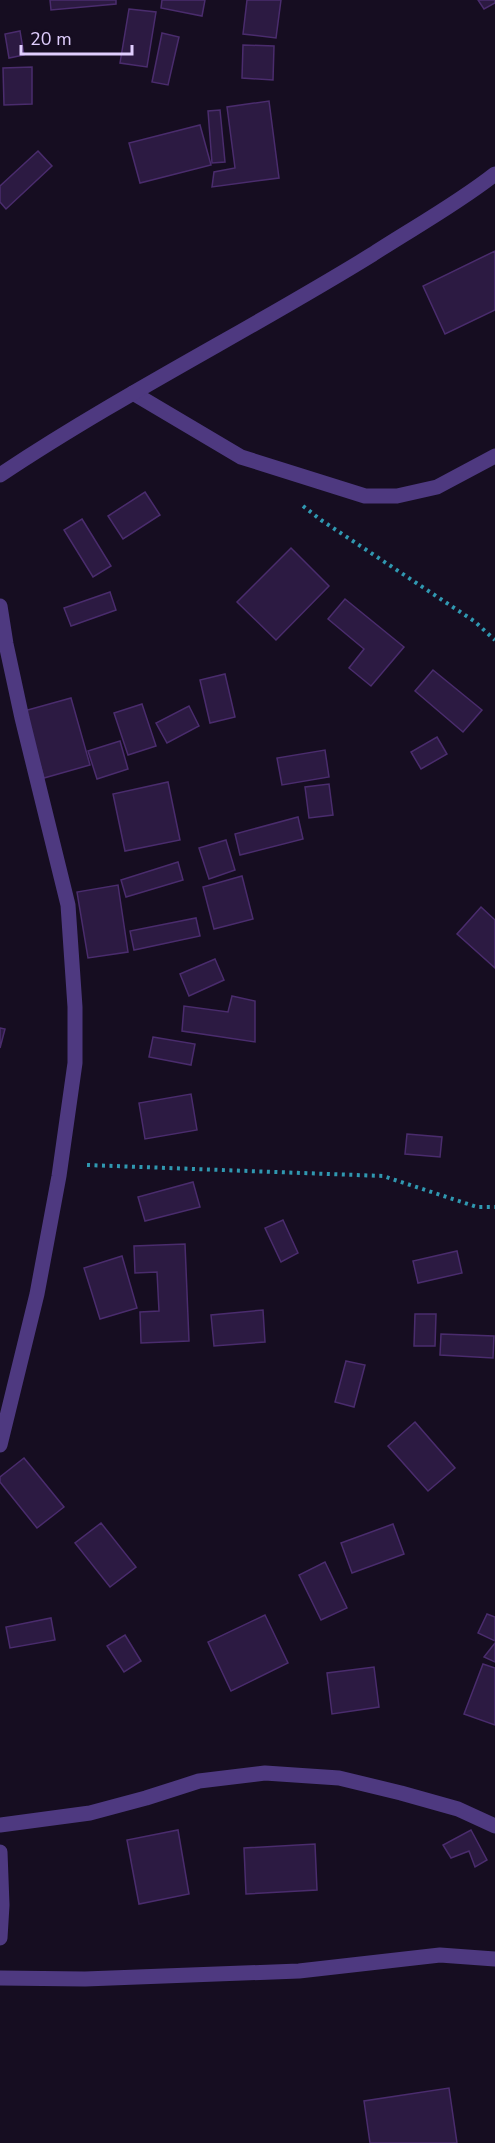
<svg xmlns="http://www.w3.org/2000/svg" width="495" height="2143" font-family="'Nunito Sans',sans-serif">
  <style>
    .building { fill: #2c1a42; stroke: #4a2c6d; stroke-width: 1.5 }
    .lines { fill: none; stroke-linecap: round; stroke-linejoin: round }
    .path { stroke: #3098b1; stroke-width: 4; stroke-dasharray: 3 4.5; stroke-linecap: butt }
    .minor { stroke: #4e3980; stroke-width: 15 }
  </style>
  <rect width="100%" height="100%" fill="#160d21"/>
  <g class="building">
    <path d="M50,0H116V4L51,10Z"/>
    <path d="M162,0H205L202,16L161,8Z"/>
    <path d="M247,0H281L276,38L243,34Z"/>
    <path d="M478,0H495V3L484,9Z"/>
    <path d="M129,9L156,12L147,67L120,63Z"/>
    <path d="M20,31L24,55L9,58L5,34Z"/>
    <path d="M162,33L179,37L168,85L152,82Z"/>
    <path d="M243,45L274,46L273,80L242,78Z"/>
    <path d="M32,67V104L4,105L3,68Z"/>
    <path d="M269,101L279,178L212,187L214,172L235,168L227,107Z"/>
    <path d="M220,110L225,162L212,163L208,111Z"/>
    <path d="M200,125L211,165L140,183L129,143Z"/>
    <path d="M38,151L52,166L6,209L0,202V186Z"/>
    <path d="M495,251V310L445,334L423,286Z"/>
    <path d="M145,492L160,515L123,539L108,516Z"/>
    <path d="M82,519L111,566L93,577L64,530Z"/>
    <path d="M291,548L329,586L276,640L237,602Z"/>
    <path d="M110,592L116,610L71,626L64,608Z"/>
    <path d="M345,599L404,647L371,686L349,668L364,649L328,619Z"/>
    <path d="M433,670L482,710L463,732L415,691Z"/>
    <path d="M225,674L235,717L210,723L200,680Z"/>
    <path d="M71,698L90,765L44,778L24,711Z"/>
    <path d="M142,704L156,746L128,755L114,713Z"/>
    <path d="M189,706L199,726L167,743L156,723Z"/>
    <path d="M437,737L447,754L421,769L411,752Z"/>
    <path d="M120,741L128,769L97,779L88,751Z"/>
    <path d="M325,750L329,777L282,785L277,758Z"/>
    <path d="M168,782L180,840L125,851L113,794Z"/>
    <path d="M329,784L333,815L309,818L305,787Z"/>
    <path d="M298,817L303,839L240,855L235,834Z"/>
    <path d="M226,840L235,870L209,879L199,848Z"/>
    <path d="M178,862L183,880L126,897L121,880Z"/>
    <path d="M242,876L253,919L214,929L203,887Z"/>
    <path d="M118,885L128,952L88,958L77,892Z"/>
    <path d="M481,907L495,920V968L457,934Z"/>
    <path d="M196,918L200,936L134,950L130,931Z"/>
    <path d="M215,959L224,980L189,996L180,974Z"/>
    <path d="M232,996L255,1001V1042L182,1031L184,1006L228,1012Z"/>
    <path d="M0,1028L5,1029L0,1048Z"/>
    <path d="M153,1037L195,1044L191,1065L149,1057Z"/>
    <path d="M191,1094L197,1130L145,1139L139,1103Z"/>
    <path d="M407,1134L442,1137L440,1157L405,1154Z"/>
    <path d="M193,1182L200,1207L145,1221L138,1197Z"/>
    <path d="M283,1220L298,1253L281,1262L265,1228Z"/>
    <path d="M185,1244L189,1341L141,1343L140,1312L159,1311L157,1272L135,1273L134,1246Z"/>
    <path d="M457,1251L462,1273L418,1283L413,1261Z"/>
    <path d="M122,1256L137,1308L100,1319L84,1268Z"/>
    <path d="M263,1310L265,1342L214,1346L211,1315Z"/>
    <path d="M415,1314H436L435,1346H414Z"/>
    <path d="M441,1334L494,1336L493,1358L440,1355Z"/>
    <path d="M346,1361L365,1365L354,1407L335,1402Z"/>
    <path d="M415,1422L455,1468L428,1491L388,1446Z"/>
    <path d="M24,1458L64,1507L37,1528L0,1482V1477Z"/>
    <path d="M101,1523L136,1567L110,1587L75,1543Z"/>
    <path d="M393,1524L404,1554L352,1573L341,1543Z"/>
    <path d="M325,1562L347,1608L321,1620L299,1575Z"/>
    <path d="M487,1614L495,1617V1641L478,1633Z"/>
    <path d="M265,1615L288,1663L231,1691L208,1642Z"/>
    <path d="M51,1618L55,1640L10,1648L6,1627Z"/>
    <path d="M125,1635L141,1661L124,1672L107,1646Z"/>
    <path d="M495,1643V1662L484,1657Z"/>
    <path d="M483,1664L495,1668V1725L464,1714Z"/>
    <path d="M374,1667L379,1707L332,1714L327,1673Z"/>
    <path d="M178,1830L189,1894L139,1904L127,1840Z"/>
    <path d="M471,1830L487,1860L475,1867L469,1851L451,1858L443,1845Z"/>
    <path d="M315,1844L317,1890L246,1894L244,1848Z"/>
    <path d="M449,2088L457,2143H370L364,2101Z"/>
  </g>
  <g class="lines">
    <g class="path">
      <path d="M303,506L321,520L474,621L495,640"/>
      <path d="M87,1165L383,1176L477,1207H495"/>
    </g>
    <g class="minor">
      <path d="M133,393L241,457L365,496H397L437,487L495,456"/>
      <path d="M0,475C120,395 250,330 373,254C413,228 457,204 495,174"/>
      <path d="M0,606L6,644L22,718L68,905L75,1007V1063L59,1176L37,1294L0,1445"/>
      <path d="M0,1825L90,1813L146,1798L199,1781L265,1773L339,1778L401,1793L458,1809L495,1826"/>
      <path d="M0,1852L2,1905L0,1938"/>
      <path d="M0,1978L85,1979L299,1971L440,1955L495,1959"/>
    </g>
  </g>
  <path d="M21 45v9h111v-9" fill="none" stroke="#e0cefe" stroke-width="3"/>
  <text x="30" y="45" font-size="18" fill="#e0cefe" stroke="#160d21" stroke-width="4.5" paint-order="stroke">20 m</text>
</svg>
